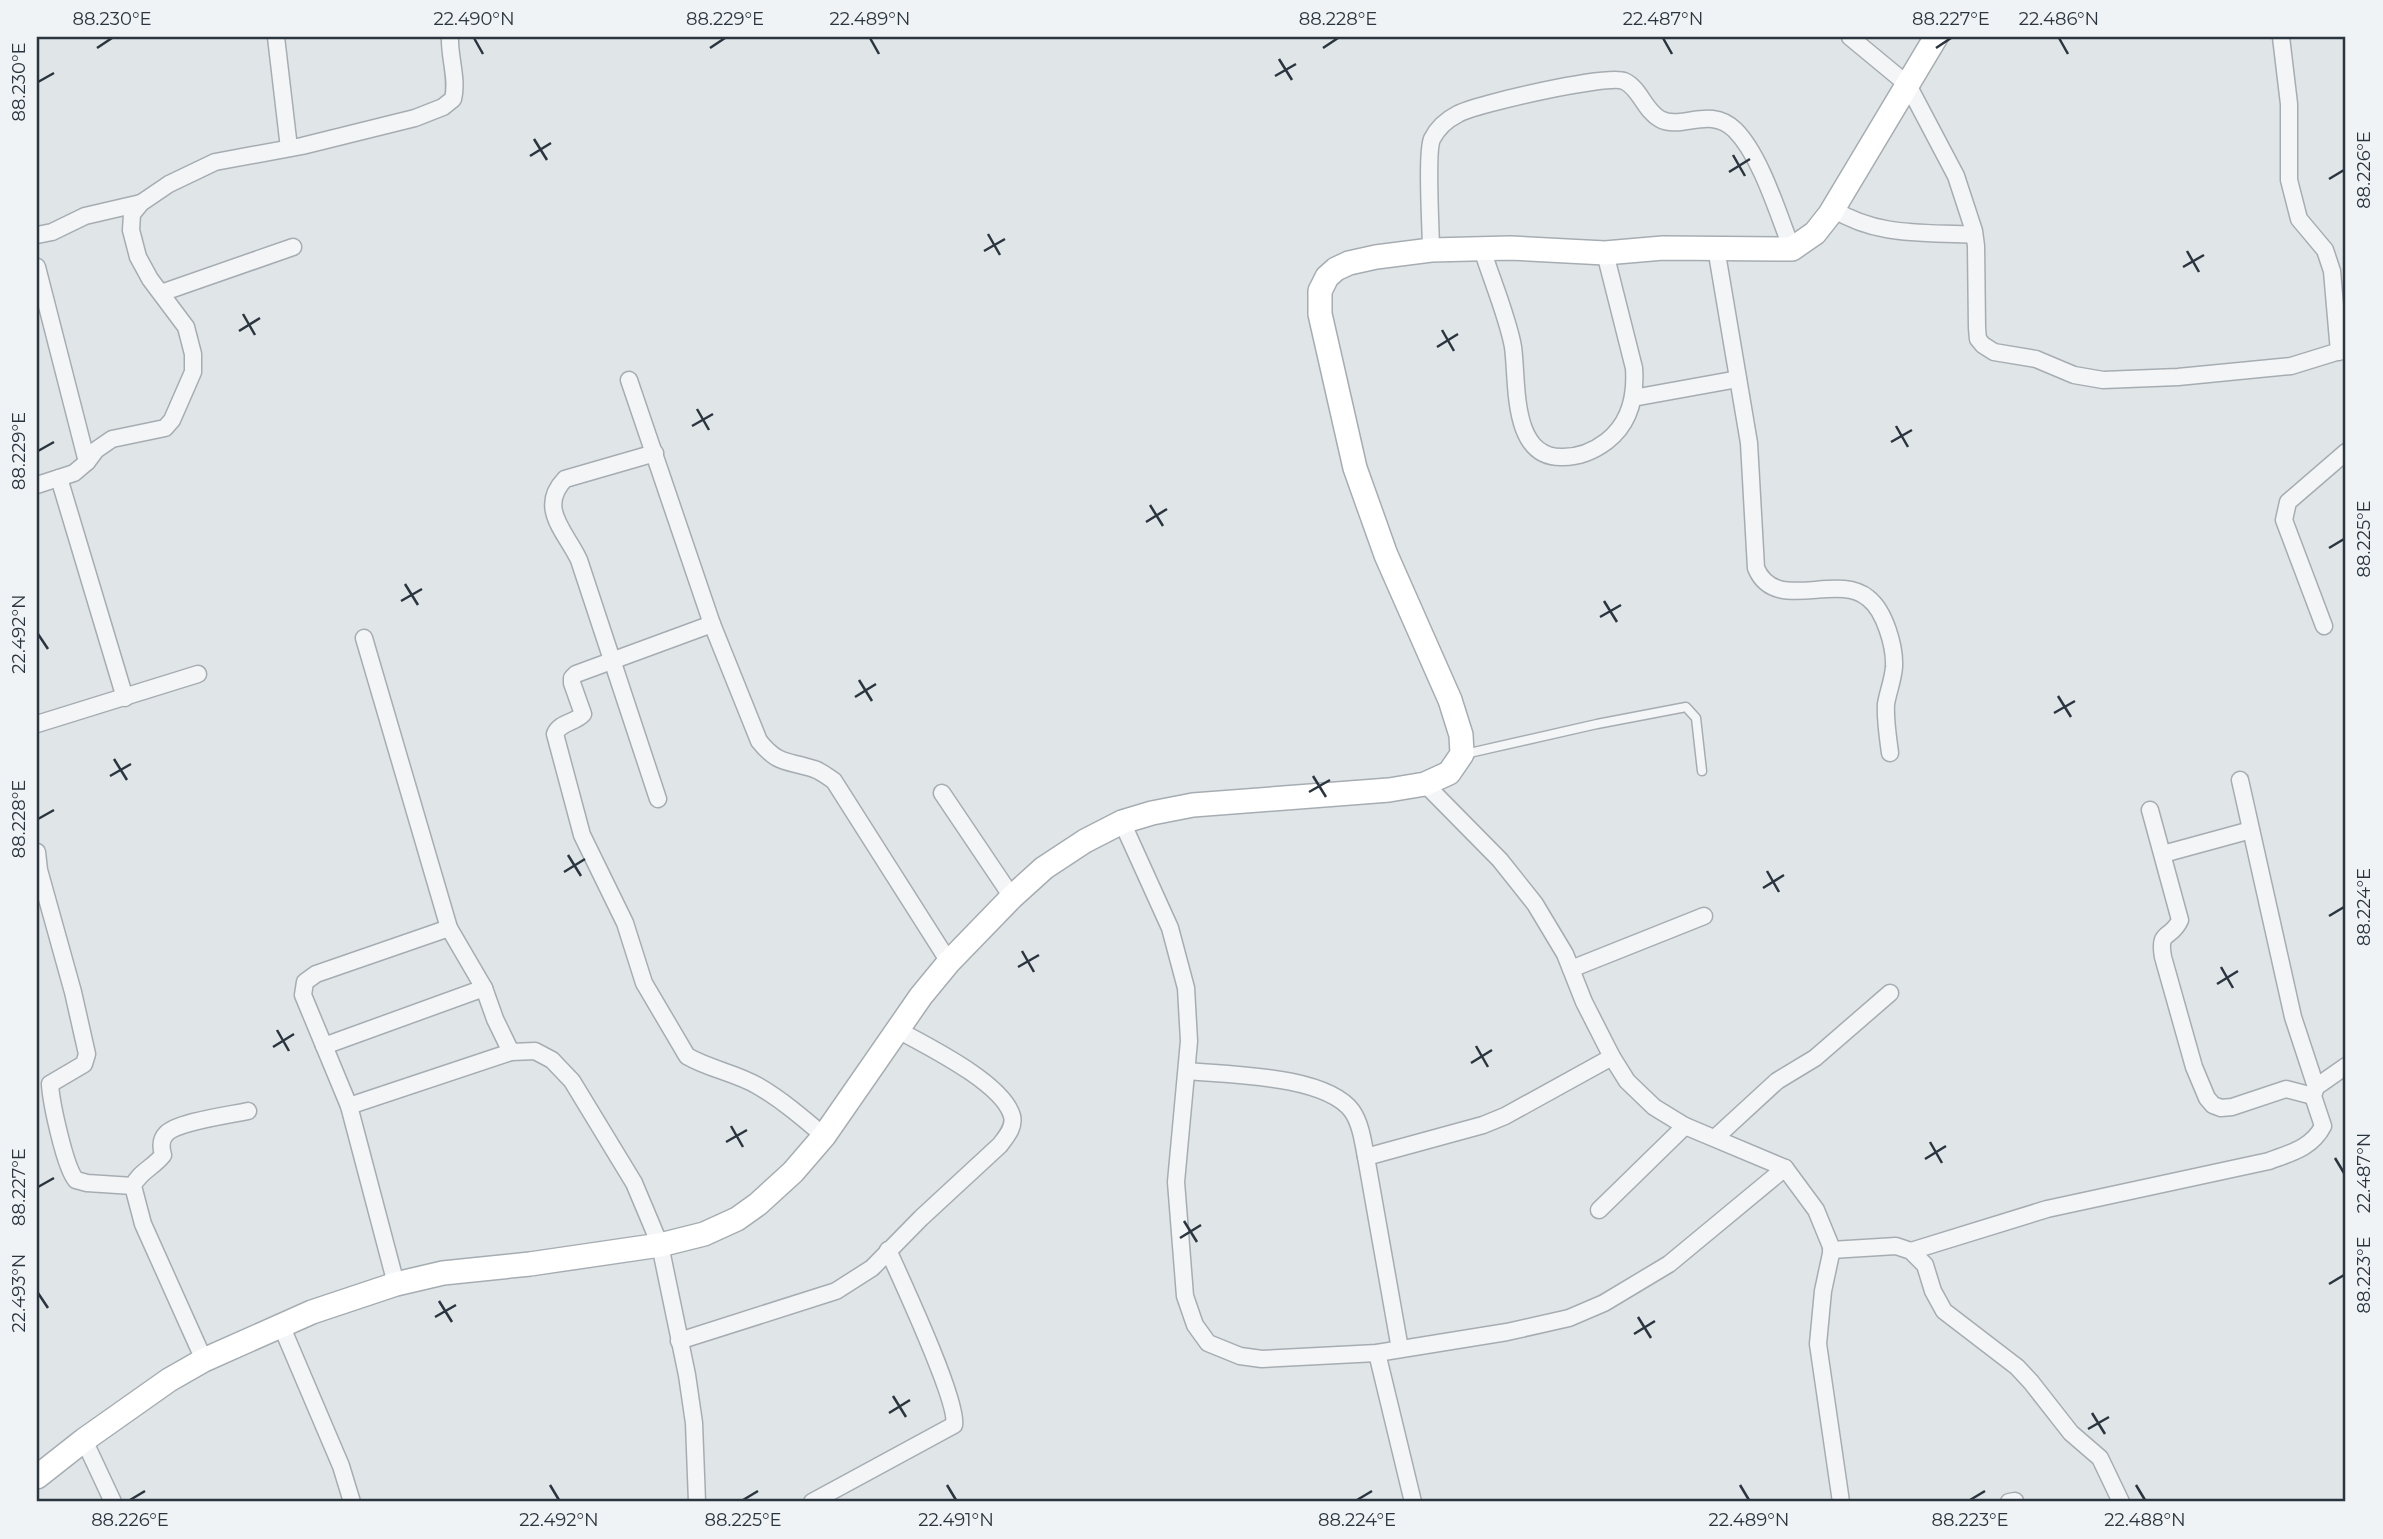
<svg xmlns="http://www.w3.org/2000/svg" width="2383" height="1539" font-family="Montserrat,sans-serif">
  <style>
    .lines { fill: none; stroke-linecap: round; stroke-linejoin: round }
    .lane-casing { stroke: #a6adb2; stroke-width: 11 }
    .street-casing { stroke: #a6adb2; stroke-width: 19 }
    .secondary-casing { stroke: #a6adb2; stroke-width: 26 }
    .lane { stroke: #f3f5f7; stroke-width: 8 }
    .street { stroke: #f3f5f7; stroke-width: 16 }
    .secondary { stroke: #fff; stroke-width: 23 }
    .ticks { fill: none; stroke: #2a353f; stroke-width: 2.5 }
    .neatline { fill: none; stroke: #2a353f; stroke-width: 2.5 }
    .ticks-label { font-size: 18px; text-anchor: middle; fill: #2a353f }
  </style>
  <rect width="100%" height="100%" fill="#e0e5e8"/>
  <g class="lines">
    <g class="lane-casing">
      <path id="lane" d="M1465,754L1597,724L1686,707L1696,718L1702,771"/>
    </g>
    <g class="street-casing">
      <g id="street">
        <path d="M276,37L289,148"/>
        <path d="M1850,37L1908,85L1956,176L1974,231L1976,246L1977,328L1978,339L1983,345L1994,352L2036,359L2074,375L2103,380L2178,377L2291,366L2346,349"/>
        <path d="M2281,37L2289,104V180L2299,219L2325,250L2332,271L2339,352"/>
        <path d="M1833,209C1878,237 1923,232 1974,235"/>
        <path d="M37,235L52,232L85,216L141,203"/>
        <path d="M1716,248L1749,443L1756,568C1775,614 1837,572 1868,598C1885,611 1895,647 1894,667C1893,680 1888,692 1886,704C1885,720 1888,737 1890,753"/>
        <path d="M1482,249C1491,278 1508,318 1513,347C1518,381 1510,459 1563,457C1579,457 1594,451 1607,441C1630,423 1636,396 1634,368L1605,253"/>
        <path d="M1431,250C1431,230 1426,153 1432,139C1438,127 1446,120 1458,114C1476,104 1607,74 1624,81C1640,88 1644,110 1660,119C1681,131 1710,105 1735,130C1761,156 1778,214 1792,249"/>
        <path d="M37,267L87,462"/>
        <path d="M161,293L293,247"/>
        <path d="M629,380L712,624L759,741C779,766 788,760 814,769C821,771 828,777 834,781L949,962"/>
        <path d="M1633,398L1738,379"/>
        <path d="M655,453L565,479C537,508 566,532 579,560L658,799"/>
        <path d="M59,478L125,698"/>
        <path d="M37,485L74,473L87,462L96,450L112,439L165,428L172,420L193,372V354L186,327L150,279L138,257L131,230L132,214L141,203L169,184L215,162L302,146L415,118L443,107L453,99C458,79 449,57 450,37"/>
        <path d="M712,624L576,674L572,678V683L583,714C575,723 560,722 555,734L582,835L625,923L644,983L687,1056C709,1069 736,1073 758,1086C782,1100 803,1118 824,1136"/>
        <path d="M2324,626L2284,520L2288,502L2346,452"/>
        <path d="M364,638L449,928L484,988L495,1019L511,1052"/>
        <path d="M37,724L198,674"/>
        <path d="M2240,780L2293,1017L2316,1087"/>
        <path d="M1425,784L1500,860L1535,904L1565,954L1584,1002L1612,1057L1627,1081L1654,1107L1685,1126L1785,1168L1816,1210L1832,1249L1823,1291L1818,1344L1841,1502"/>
        <path d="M942,793L1012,897"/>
        <path d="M2150,810L2180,920C2171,940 2158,929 2163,957L2194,1067L2207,1098L2213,1105L2221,1108L2232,1107L2286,1089L2313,1096"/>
        <path d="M1122,822L1170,928L1186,988L1189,1041L1176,1182L1185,1296L1195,1325L1208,1343L1240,1356L1262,1359L1377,1353L1507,1332L1569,1318L1604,1303L1669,1264L1785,1168"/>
        <path d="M37,852L39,870L73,992L87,1054L84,1064L50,1084C51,1102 65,1168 76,1180L87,1183L133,1186"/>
        <path d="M2163,854L2251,830"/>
        <path d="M1571,969L1704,916"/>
        <path d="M324,1046L484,988"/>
        <path d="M1187,1071C1229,1075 1325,1075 1352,1111C1361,1124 1363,1142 1366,1157L1400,1349"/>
        <path d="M349,1106L511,1052L535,1051L552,1060L572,1081L634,1183L650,1221L660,1245L687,1375L694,1423L697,1502"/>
        <path d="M1715,1138L1777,1081L1815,1058L1890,993"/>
        <path d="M1366,1157L1483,1125L1505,1116L1612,1057"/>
        <path d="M1599,1210L1685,1126"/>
        <path d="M1831,1250L1896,1246L1911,1251L1925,1265L1933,1291L1944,1311L2017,1367L2031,1382L2071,1433L2100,1458L2121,1502"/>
        <path d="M1911,1251L2047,1209L2269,1161C2290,1153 2312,1148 2323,1126L2313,1096L2316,1087L2346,1066"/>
        <path d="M396,1284L349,1106L303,995L305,982L316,974L449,928"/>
        <path d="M281,1325L341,1466L352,1502"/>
        <path d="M679,1341L836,1291L872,1268L921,1218L1000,1145C1006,1137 1015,1127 1012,1116C1003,1083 927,1046 898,1030"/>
        <path d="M1377,1353L1413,1502"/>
        <path d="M204,1360L143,1224L133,1186C139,1172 154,1167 163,1155C161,1148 160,1140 166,1134C176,1122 230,1115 248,1111"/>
        <path d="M84,1440L113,1502"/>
        <path d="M812,1502L954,1425C959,1403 901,1279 888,1250"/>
        <path d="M2009,1502L2015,1501"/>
      </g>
    </g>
    <g class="secondary-casing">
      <path id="secondary" d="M37,1477L84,1440L169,1380L204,1360L312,1312L396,1284L443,1273L530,1264L660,1245L704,1234L737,1219L758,1204L793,1172L824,1136L921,996L949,962L1012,897L1044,868L1085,841L1122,822L1152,813L1193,805L1389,790L1425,784L1449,773L1462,754L1461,735L1450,700L1386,555L1355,468L1320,314V291L1327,277L1336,269L1349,263L1376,257L1431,250L1510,248L1605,253L1663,248L1792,249L1815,233L1830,214L1936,37"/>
    </g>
    <use href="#lane" class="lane"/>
    <use href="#street" class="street"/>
    <use href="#secondary" class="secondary"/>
  </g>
  <path class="ticks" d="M474,38L483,54M870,38L879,54M1663,38L1672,54M2059,38L2068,54M97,48L112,38M710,48L725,38M1323,48L1338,38M1936,48L1951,38M1279,59L1292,80M1275,76L1296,64M38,82L54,73M534,139L547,160M1733,155L1745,176M530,156L551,143M1729,172L1750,159M2329,179L2344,170M988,234L1000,255M984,251L1005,239M2187,251L2199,272M2183,267L2204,255M243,314L255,335M1442,330L1454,351M239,331L260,318M1437,347L1458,334M697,409L709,430M692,426L713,414M1896,426L1908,447M1891,442L1912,430M38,451L54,442M1150,505L1163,526M1146,522L1167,509M2329,548L2344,539M405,584L418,605M401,601L422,589M1604,601L1617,622M1600,617L1621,605M38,634L48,649M859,680L872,701M2058,696L2071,717M855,697L876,684M2054,713L2075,701M114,759L127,780M110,776L131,764M1313,776L1326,797M1309,792L1330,780M38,819L54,810M568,855L581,876M1767,871L1779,892M564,872L585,859M1763,888L1784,875M2329,916L2344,907M1022,951L1034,972M1018,967L1039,955M2221,967L2233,988M2217,984L2238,971M277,1030L289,1051M1476,1046L1488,1067M273,1047L294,1034M1471,1063L1492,1050M731,1126L743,1147M726,1142L747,1130M1930,1142L1942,1163M2335,1158L2344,1173M1925,1159L1946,1146M38,1187L54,1178M1184,1221L1197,1242M1180,1238L1201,1225M2329,1284L2344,1275M38,1293L48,1308M439,1301L452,1322M435,1317L456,1305M1638,1317L1651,1338M1634,1334L1655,1321M893,1396L906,1417M889,1413L910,1400M2092,1413L2105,1434M2088,1429L2109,1417M550,1485L559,1500M947,1485L956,1500M1740,1485L1749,1500M2136,1485L2145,1500M130,1500L145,1491M743,1500L758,1491M1357,1500L1372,1491M1970,1500L1985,1491"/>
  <rect width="2383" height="1539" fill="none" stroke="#f0f3f6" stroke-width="77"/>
  <rect x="38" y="38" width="2306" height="1462" class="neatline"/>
  <g class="ticks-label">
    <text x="112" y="25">88.230°E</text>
    <text x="474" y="25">22.490°N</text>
    <text x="725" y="25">88.229°E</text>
    <text x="870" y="25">22.489°N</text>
    <text x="1338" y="25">88.228°E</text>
    <text x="1663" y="25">22.487°N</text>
    <text x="1951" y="25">88.227°E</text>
    <text x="2059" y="25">22.486°N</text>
    <text transform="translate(19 82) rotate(-90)" y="6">88.230°E</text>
    <text transform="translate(2364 170) rotate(-90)" y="6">88.226°E</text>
    <text transform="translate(19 451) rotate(-90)" y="6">88.229°E</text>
    <text transform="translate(2364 539) rotate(-90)" y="6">88.225°E</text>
    <text transform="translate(19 634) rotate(-90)" y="6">22.492°N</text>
    <text transform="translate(19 819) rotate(-90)" y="6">88.228°E</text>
    <text transform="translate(2364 907) rotate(-90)" y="6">88.224°E</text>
    <text transform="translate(2364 1173) rotate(-90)" y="6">22.487°N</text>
    <text transform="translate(19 1187) rotate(-90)" y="6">88.227°E</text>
    <text transform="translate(2364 1275) rotate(-90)" y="6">88.223°E</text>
    <text transform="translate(19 1293) rotate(-90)" y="6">22.493°N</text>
    <text x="130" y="1526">88.226°E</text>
    <text x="559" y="1526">22.492°N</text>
    <text x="743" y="1526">88.225°E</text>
    <text x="956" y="1526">22.491°N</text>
    <text x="1357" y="1526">88.224°E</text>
    <text x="1749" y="1526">22.489°N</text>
    <text x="1970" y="1526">88.223°E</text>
    <text x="2145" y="1526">22.488°N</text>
  </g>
</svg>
